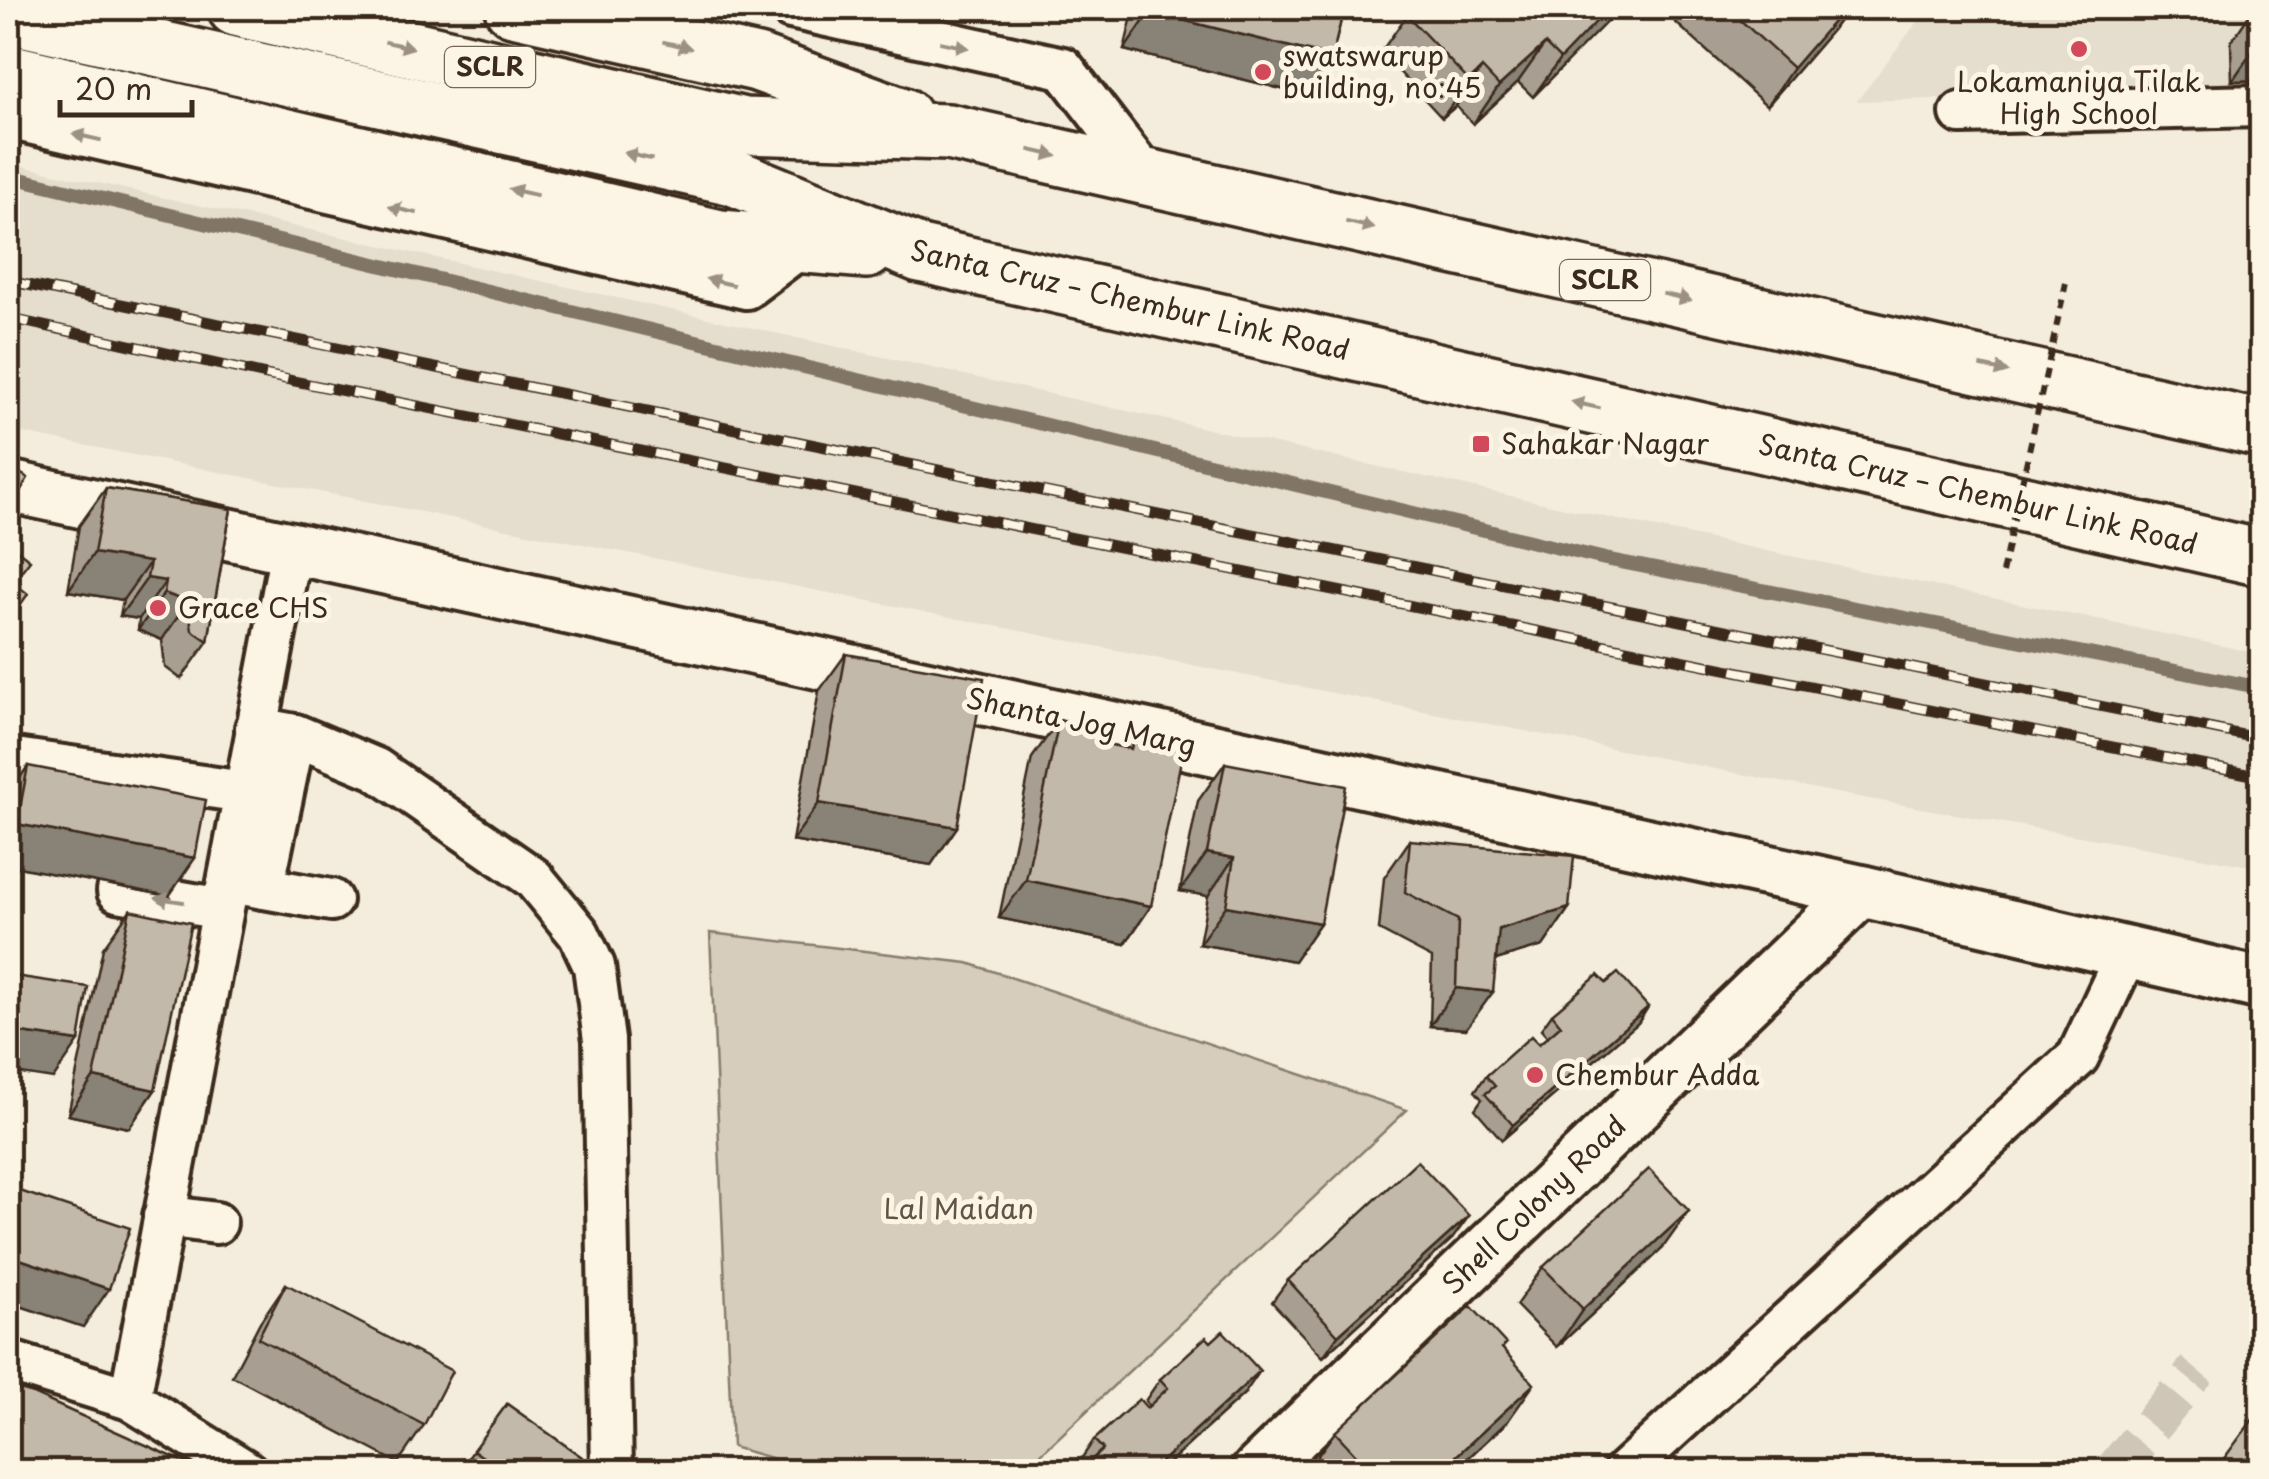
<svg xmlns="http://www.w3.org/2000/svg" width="2269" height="1479" font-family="'Playpen Sans',sans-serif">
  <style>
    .built { fill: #e5ddce }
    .green { fill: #d6cdbd; stroke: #887c6e; stroke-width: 2.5 }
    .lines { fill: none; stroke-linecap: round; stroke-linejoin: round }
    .stream { stroke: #817466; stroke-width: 14 }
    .minor-tunnel { stroke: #cfc6b7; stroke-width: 40; stroke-dasharray: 40 20; stroke-linecap: butt }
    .minor-casing { stroke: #3b2a1e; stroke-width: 48 }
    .tertiary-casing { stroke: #3b2a1e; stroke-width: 58 }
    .trunk-casing { stroke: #3b2a1e; stroke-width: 62 }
    .minor { stroke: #fcf5e5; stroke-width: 40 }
    .tertiary { stroke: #fcf5e5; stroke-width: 50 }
    .trunk { stroke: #fcf5e5; stroke-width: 55 }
    .rail-casing { stroke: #3b2a1e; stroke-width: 11 }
    .rail { stroke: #fcf5e5; stroke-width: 8; stroke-dasharray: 22; stroke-linecap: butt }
    .path-bridge { stroke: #3b2a1e; stroke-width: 6; stroke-dasharray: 10 8; stroke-linecap: butt }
    .wall { fill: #a89f92; stroke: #3b2a1e; stroke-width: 2.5 }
    .shaded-wall { fill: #888277; stroke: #3b2a1e; stroke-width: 2.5 }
    .building { fill: #c3b9aa; stroke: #3b2a1e; stroke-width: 2.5 }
    .oneway { fill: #9c9082 }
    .poi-dot { fill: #d1495b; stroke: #fcf5e5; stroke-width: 4 }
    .labels { text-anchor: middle; stroke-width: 10; stroke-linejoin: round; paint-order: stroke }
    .shield { fill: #fcf5e5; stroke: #75675a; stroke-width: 2.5 }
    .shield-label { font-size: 25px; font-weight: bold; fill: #3b2a1e }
    .poi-label { font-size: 28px; fill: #3b2a1e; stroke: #fcf5e5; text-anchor: start }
    .street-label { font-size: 28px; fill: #3b2a1e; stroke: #fcf5e5 }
    .park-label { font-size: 28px; fill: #625346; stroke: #fcf5e5 }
  </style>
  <rect width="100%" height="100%" fill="#f4eddd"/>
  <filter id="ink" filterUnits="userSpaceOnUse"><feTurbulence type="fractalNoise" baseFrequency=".01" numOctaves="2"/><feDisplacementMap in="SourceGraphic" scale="20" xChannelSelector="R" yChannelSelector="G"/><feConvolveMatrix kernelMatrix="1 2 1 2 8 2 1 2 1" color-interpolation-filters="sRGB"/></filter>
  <g filter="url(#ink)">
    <g class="built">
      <path d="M1928,8H2261V91L1857,101Z"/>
      <path d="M8,163L1619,520L2261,654V868L1847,795L8,430Z"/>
    </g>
    <path class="green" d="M710,933L968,963L1407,1110L1023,1471H817L732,1447Z"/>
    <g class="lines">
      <path class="stream" d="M8,176L1605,559L2262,688"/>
      <path class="minor-tunnel" d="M2113,1472L2197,1370"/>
      <g class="minor-casing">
        <g id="minor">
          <path d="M791,8L1063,68L1147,177"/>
          <path d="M1961,113L2262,106"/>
          <path d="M8,118L746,288L803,245"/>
          <path d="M256,728L295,735L376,769L533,878L579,934L594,966L604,1040L612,1472"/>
          <path d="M8,758L244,792"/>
          <path d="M236,883L331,900"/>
          <path d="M263,888L295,735"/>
          <path d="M118,891L222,909"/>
          <path d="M164,1216L216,1223"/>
          <path d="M8,1361L130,1399L247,1472"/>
          <path d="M130,1399L291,550"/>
          <path d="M1624,1472L2078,1057L2126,955"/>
        </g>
      </g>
      <g class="tertiary-casing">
        <g id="tertiary">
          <path d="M8,486L1861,891L2262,984"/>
          <path d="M1257,1472L1861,891"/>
        </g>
      </g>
      <g class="trunk-casing">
        <g id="trunk">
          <path d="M236,8L744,126L948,132L2262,429"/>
          <path d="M513,8L757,63L903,116"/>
          <path d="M8,15L733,177L920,254L2262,558"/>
          <path d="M8,72L720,238L867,250"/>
        </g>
      </g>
      <use href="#minor" class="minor"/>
      <use href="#tertiary" class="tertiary"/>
      <use href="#trunk" class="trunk"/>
      <g class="rail-casing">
        <g id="rail">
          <path d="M8,281L2262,739"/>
          <path d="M8,318L294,381L2262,777"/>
        </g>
      </g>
      <use href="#rail" class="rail"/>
      <path class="path-bridge" d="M2002,573L2066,283"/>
    </g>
    <g class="wall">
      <path d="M1134,8H1344L1332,57L1306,95L1124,50Z"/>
      <path d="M1620,8L1533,97L1518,82L1473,124L1456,106L1442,118L1381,52L1407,15Z"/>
      <path d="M1682,8H1848L1833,29L1767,106L1673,20Z"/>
      <path d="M2254,8H2262V80L2232,81L2231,42Z"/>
      <path d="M106,488L231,509L208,641L181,679L165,667L162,640L138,630L139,619L120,616L123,600L68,591L79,526Z"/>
      <path d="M846,654L957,827L931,865L792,841L819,691Z"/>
      <path d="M1059,720L1096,742L1125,748L1134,735L1151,906L1125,944L999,918L1032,758Z"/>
      <path d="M1225,763L1320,923L1294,961L1199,944L1208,896L1180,891L1198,801Z"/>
      <path d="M28,766L169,896L8,865V795Z"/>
      <path d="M1410,840L1569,908L1543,946L1496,960L1466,1029L1430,1026L1432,958L1379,930L1384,878Z"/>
      <path d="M130,910L155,1090L129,1128L68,1115L103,948Z"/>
      <path d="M1606,983L1648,1007L1638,1023L1502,1140L1475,1109L1482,1099L1475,1091L1486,1076L1539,1044L1548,1037L1541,1029L1552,1014Z"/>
      <path d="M1453,1238L1323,1357L1272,1302L1288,1280Z"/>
      <path d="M1662,1249L1557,1347L1516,1305L1543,1267Z"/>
      <path d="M286,1284L424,1425L398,1463L232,1376L260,1322Z"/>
      <path d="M1503,1349L1508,1421L1453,1472H1310L1308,1469L1335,1432Z"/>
      <path d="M1160,1379L1245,1393L1159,1472H1082L1085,1467L1079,1462L1094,1440L1149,1406L1145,1401Z"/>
      <path d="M507,1404L603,1472H458Z"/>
    </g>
    <g class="shaded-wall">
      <path d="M1609,8H1620L1533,97L1560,59Z"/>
      <path d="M1845,8H1848L1833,29L1767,106L1793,68Z"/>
      <path d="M1150,12L1332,57L1306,95L1124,50Z"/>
      <path d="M2258,43H2262V80L2232,81Z"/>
      <path d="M1545,44L1518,82L1473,124L1499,86Z"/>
      <path d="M1482,68L1456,106L1442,118L1469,81Z"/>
      <path d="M94,553L150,562L123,600L68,591Z"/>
      <path d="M147,578L166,581L139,619L120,616Z"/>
      <path d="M164,593L188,602L162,640L138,630Z"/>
      <path d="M819,803L957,827L931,865L792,841Z"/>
      <path d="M17,824L195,858L169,896L8,865V838Z"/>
      <path d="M1207,853L1234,858L1208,896L1180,891Z"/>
      <path d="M1026,880L1151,906L1125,944L999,918Z"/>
      <path d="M1226,906L1320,923L1294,961L1199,944Z"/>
      <path d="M1569,908L1543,946L1472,967L1499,929Z"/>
      <path d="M1456,988L1493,992L1466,1029L1430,1026Z"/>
      <path d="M1648,1007L1638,1023L1502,1140L1513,1125Z"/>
      <path d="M8,1031L79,1041L53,1079L8,1072Z"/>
      <path d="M94,1077L155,1090L129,1128L68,1115Z"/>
      <path d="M1689,1211L1662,1249L1557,1347L1583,1309Z"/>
      <path d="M1469,1216L1453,1238L1323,1357L1338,1335Z"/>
      <path d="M8,1255L109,1289L83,1327L8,1302Z"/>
      <path d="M1260,1371L1245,1393L1159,1472H1150Z"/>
      <path d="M1534,1384L1508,1421L1453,1472H1439Z"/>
    </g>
    <g class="building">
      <path d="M1151,8H1344L1332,57L1150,12Z"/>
      <path d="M1415,8H1609L1560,59L1545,44L1499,86L1482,68L1469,81L1407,15Z"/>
      <path d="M1727,8H1845L1793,68Z"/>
      <path d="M2257,8H2262V43H2258Z"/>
      <path d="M8,466L28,478L8,512Z"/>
      <path d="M106,488L231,509L208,641L192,630L188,602L164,593L166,581L147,578L150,562L94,553Z"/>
      <path d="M8,543L30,560L13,582L28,594L8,622Z"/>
      <path d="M846,654L984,678L957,827L819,803Z"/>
      <path d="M1059,720L1099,728L1096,742L1131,749L1134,735L1184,746L1151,906L1026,880Z"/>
      <path d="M1225,763L1346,786L1320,923L1226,906L1234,858L1207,853Z"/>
      <path d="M28,766L206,800L195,858L17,824Z"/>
      <path d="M1410,840L1574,856L1569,908L1499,929L1493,992L1456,988L1458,920L1405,892Z"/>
      <path d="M130,910L191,923L155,1090L94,1077Z"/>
      <path d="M1618,973L1648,1007L1513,1125L1485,1094L1495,1086L1486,1076L1531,1036L1539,1044L1561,1025L1552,1014L1598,975L1606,983Z"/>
      <path d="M8,975L88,987L79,1041L8,1031Z"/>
      <path d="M1417,1161L1469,1216L1338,1335L1288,1280Z"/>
      <path d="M1649,1169L1689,1211L1583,1309L1543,1267Z"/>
      <path d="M8,1187L130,1228L109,1289L8,1255Z"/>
      <path d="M286,1284L452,1371L424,1425L258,1338Z"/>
      <path d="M1471,1306L1506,1344L1502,1348L1534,1384L1439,1472H1372L1335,1432Z"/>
      <path d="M1223,1331L1260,1371L1150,1472H1095L1087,1464L1103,1449L1094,1440L1139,1399L1147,1408L1168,1388L1160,1379L1206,1337L1211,1342Z"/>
      <path d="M8,1386L33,1394L206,1472H8Z"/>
      <path d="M507,1404L603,1472H504L473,1450Z"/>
      <path d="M2262,1407V1472H2214Z"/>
    </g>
    <defs><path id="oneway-solid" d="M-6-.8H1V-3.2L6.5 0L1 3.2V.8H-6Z" transform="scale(2.5)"/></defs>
    <g class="oneway">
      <use href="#oneway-solid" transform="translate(399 45) rotate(13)"/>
      <use href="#oneway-solid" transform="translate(677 45) rotate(13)"/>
      <use href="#oneway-solid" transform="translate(954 45) rotate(12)"/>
      <use href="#oneway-solid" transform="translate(87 137) rotate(-167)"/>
      <use href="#oneway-solid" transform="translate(1043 153) rotate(13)"/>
      <use href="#oneway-solid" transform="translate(638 156) rotate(-167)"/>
      <use href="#oneway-solid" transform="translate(523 192) rotate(-167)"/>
      <use href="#oneway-solid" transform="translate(403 210) rotate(-167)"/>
      <use href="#oneway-solid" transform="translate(1360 225) rotate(13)"/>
      <use href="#oneway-solid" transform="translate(720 282) rotate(-167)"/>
      <use href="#oneway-solid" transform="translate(1677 297) rotate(13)"/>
      <use href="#oneway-solid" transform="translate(1994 369) rotate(13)"/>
      <use href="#oneway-solid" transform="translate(1586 405) rotate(-167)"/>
      <use href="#oneway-solid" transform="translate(170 900) rotate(-171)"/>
    </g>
  </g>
  <g class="poi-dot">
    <circle cx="2079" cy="49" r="10"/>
    <circle cx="1263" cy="72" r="10"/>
    <rect x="1471" y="434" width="20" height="20" rx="5"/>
    <circle cx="158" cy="608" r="10"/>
    <circle cx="1535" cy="1075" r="10"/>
  </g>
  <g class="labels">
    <g class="shield">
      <rect x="445" y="47" width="90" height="40" rx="8"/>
      <rect x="1560" y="260" width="90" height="40" rx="8"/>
    </g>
    <g class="shield-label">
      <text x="490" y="76">SCLR</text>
      <text x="1605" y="289">SCLR</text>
    </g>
    <g class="poi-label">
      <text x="1283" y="66">swatswarup<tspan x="1283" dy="32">building, no:45</tspan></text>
      <text x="2079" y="92" text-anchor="middle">Lokamaniya Tilak<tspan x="2079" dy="32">High School</tspan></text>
      <text x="1501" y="454">Sahakar Nagar</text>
      <text x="178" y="618">Grace CHS</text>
      <text x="1555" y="1085">Chembur Adda</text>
    </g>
    <g class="street-label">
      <text transform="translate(1130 300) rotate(13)" y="10">Santa Cruz – Chembur Link Road</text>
      <text transform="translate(1978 494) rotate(13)" y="10">Santa Cruz – Chembur Link Road</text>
      <text transform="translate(1081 722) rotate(12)" y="10">Shanta Jog Marg</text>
      <text transform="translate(1534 1205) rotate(-44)" y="10">Shell Colony Road</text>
    </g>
    <g class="park-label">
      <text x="959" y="1219">Lal Maidan</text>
    </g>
  </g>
  <rect width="2269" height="1479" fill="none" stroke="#fcf5e5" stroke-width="40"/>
  <rect x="20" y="20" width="2229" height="1439" fill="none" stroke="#3b2a1e" stroke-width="4" filter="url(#ink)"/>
  <path d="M60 100v15h132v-15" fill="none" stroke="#3b2a1e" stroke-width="5"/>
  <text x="75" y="100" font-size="30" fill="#3b2a1e" stroke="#fcf5e5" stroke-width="8" paint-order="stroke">20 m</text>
</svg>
